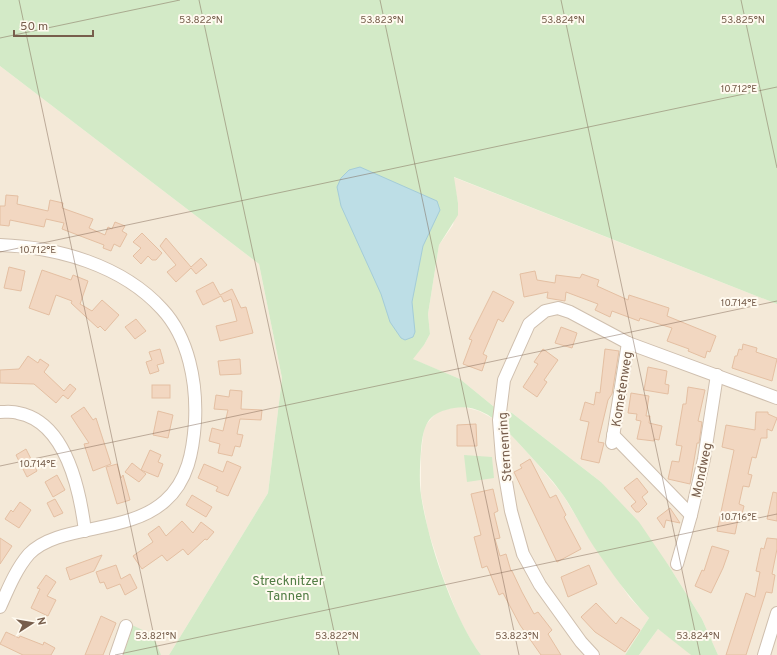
<svg xmlns="http://www.w3.org/2000/svg" width="777" height="655" font-family="Overpass,sans-serif">
  <style>
    .residential { fill: #f4e9d8 }
    .green { fill: #d3eac7 }
    .water { fill: #bddee6; stroke: #a4ccd8 }
    .building { fill: #f2d7c1; stroke: #e4bfa2 }
    .lines { fill: none; stroke-linecap: round; stroke-linejoin: round }
    .minor-casing { stroke: #cfbfae; stroke-width: 14 }
    .minor { stroke: #fff; stroke-width: 12 }
    .ticks { fill: none; stroke: #775e4c; stroke-width: 1; stroke-opacity: 0.45 }
    .labels { text-anchor: middle; stroke-width: 4; stroke-linejoin: round; paint-order: stroke }
    .street-label { font-size: 13px; fill: #775e4c; stroke: #fffaf0 }
    .park-label { font-size: 13px; fill: #517d44; stroke: #fffaf0 }
    .ticks-label { font-size: 10px; text-anchor: middle; fill: #775e4c; stroke: #fffaf0; stroke-width: 4; stroke-linejoin: round; paint-order: stroke }
  </style>
  <rect width="100%" height="100%" fill="#fcf6e9"/>
  <g class="residential">
    <path d="M0,66L259,264L282,378L268,493L169,655H0Z"/>
    <path d="M453,177L777,304V655H718L702,619L669,566L601,482L512,413L493,406L460,379L412,359L424,345L430,334L428,314L439,245L453,225L458,203Z"/>
    <path d="M460,406L479,411L492,418L512,436L536,462L563,495L594,546L630,598L649,618L625,655H481L473,644L459,618L443,577L428,530L421,494V454L424,427L437,412Z"/>
    <path d="M658,629L688,652L691,655H639Z"/>
  </g>
  <g class="green">
    <path d="M0,0H777V304L454,177L458,203V215L439,245L428,314L430,334L424,345L413,359L460,379L493,406L512,413L601,482L639,522L669,566L702,619L718,655H691L658,629L639,655H625L649,618C628,596 611,572 594,547C583,530 574,511 563,495C551,478 537,463 524,449C514,438 503,426 491,417C476,407 462,405 446,410C425,415 423,431 421,450C420,464 419,481 421,495C428,542 453,617 481,655H169L268,493L282,378L259,264L0,66Z"/>
    <path d="M464,455L492,457L494,478L467,482Z"/>
    <path d="M132,625L153,635L161,655H122Z"/>
  </g>
  <path class="water" d="M360,167L437,201L440,210L423,246L412,302L415,332L413,337L405,340L401,338L390,322L381,294L341,206L337,187L341,178L349,170Z"/>
  <g class="building">
    <path d="M6,195L18,196L17,204L48,211L50,200L63,203L62,208L93,219L89,228L105,235L108,227L112,229L115,222L125,226L122,231L127,234L120,247L114,244L111,251L103,248L104,245L62,229L64,223L46,219L44,227L10,220L9,226L0,225V206H5Z"/>
    <path d="M142,233L162,253L156,260H152L148,256L141,264L133,256L141,248L133,242Z"/>
    <path d="M166,238L191,267L201,258L207,265L196,274L191,268L176,282L167,272L176,265L160,246Z"/>
    <path d="M9,267L25,271L21,291L4,288Z"/>
    <path d="M42,270L71,280L73,275L88,281L80,304L92,311L102,300L119,315L105,331L100,326L98,328L71,303L72,301L56,295L49,315L29,308Z"/>
    <path d="M535,271L537,280L555,283L556,275L580,278L582,274L599,280L597,286L628,300L629,295L669,308L667,316L716,336L710,352L707,351L705,358L688,351L689,349L667,341L672,328L640,318L639,321L612,311L610,317L595,310L598,304L566,292L565,301L547,298L548,292L524,297L520,274Z"/>
    <path d="M213,282L220,295L232,289L241,308L246,307L253,333L220,341L216,326L237,321L231,299L224,302L221,296L203,305L196,291Z"/>
    <path d="M493,291L514,302L503,322L498,319L483,354L487,356L482,371L463,364L472,340L469,339Z"/>
    <path d="M136,319L146,331L135,339L125,327Z"/>
    <path d="M561,327L577,333L572,348L555,343Z"/>
    <path d="M743,344L757,348L756,352L777,359L772,381L732,368L735,356H737L739,349L742,350Z"/>
    <path d="M160,349L164,363L157,365L159,371L150,374L146,362L152,360L149,352Z"/>
    <path d="M543,349L558,360L544,380L547,382L537,397L523,387L538,364L534,362Z"/>
    <path d="M605,349L619,351L612,394L608,400L598,442L604,443L599,463L581,459L589,422L580,420L585,402L594,405L596,392L600,393Z"/>
    <path d="M28,356L38,363L40,359L49,365L44,372L64,391L70,384L76,389L68,399L63,395L56,403L34,384L0,383V370L19,369Z"/>
    <path d="M240,359L241,374L220,375L218,361Z"/>
    <path d="M648,367L667,371L665,384L669,385L668,394L644,390Z"/>
    <rect x="152" y="385" width="18" height="13"/>
    <path d="M688,387L705,390L698,421L702,422L699,443H697L690,484L668,479L672,461L679,462L682,446L676,445L683,404H686Z"/>
    <path d="M230,390L242,391L241,409L262,410L261,420L240,419L237,434L243,435L240,447L235,446L232,456L218,453L220,444L209,441L212,428L223,431L228,410L214,409L216,395L229,397Z"/>
    <path d="M631,393L649,396L646,416H650L649,423L662,426L659,440L654,439V441L637,439L641,421L636,420L637,414L628,413Z"/>
    <path d="M84,407L93,420L96,418L111,464L93,471L84,444L89,443L71,416Z"/>
    <path d="M158,411L173,415L168,438L153,435Z"/>
    <path d="M756,412H768V414L777,418L772,431L767,429V438H761L756,458L752,457L748,474L752,475L749,487L743,486L739,504L744,506L742,514H739L735,534L717,531L734,450L722,447L726,425L755,430Z"/>
    <path d="M476,424L477,446H457V425Z"/>
    <path d="M26,449L37,471L27,477L16,455Z"/>
    <path d="M150,450L161,455L158,462L163,464L158,477L141,470Z"/>
    <path d="M530,459L550,498L556,495L566,515L564,517L581,549L557,562L514,472L522,468L520,465Z"/>
    <path d="M227,461L241,467L228,496L216,491L218,487L198,478L204,464L223,472Z"/>
    <path d="M132,463L146,474L139,482L125,472Z"/>
    <path d="M117,464L121,478L123,475L130,500L117,504L106,467Z"/>
    <path d="M57,475L65,490L53,497L45,482Z"/>
    <path d="M637,478L648,492L642,497L647,504L639,512H636L631,506L636,502L624,488Z"/>
    <path d="M493,489L498,511L494,513L500,538L495,539L500,556L506,554L511,571H512L522,592L534,614L538,612L552,630L548,634L561,655H541L520,625L503,593L499,595L487,566L482,568L474,537L481,535L471,494Z"/>
    <path d="M773,492L777,493V521L767,519Z"/>
    <path d="M192,495L212,507L206,517L186,505Z"/>
    <path d="M55,499L63,513L54,517L47,503Z"/>
    <path d="M20,502L31,510L19,528L5,519L11,510L13,512Z"/>
    <path d="M670,508L680,523L666,520L664,528L657,518Z"/>
    <path d="M182,521L193,533L201,522L214,532L207,540L205,539L188,555L183,549L167,561L162,555L142,569L133,556L153,542L148,534L159,526L166,536Z"/>
    <path d="M0,538L12,546L0,564Z"/>
    <path d="M767,538L777,539V549L772,574L775,575L772,593L766,592L746,655H726L746,593L755,597L760,572L756,571L761,548L764,549Z"/>
    <path d="M712,546L729,551L723,568L711,593L695,586L702,570L704,571Z"/>
    <path d="M102,555L94,571L70,580L66,568Z"/>
    <path d="M116,565L121,579L130,574L137,588L125,595L120,584L107,589L104,582L100,583L96,572Z"/>
    <path d="M589,565L597,584L568,597L561,577Z"/>
    <path d="M46,575L56,582L47,596L56,600L48,616L31,608L40,589L37,588Z"/>
    <path d="M596,603L616,624L621,617L640,630L625,652L595,632L581,617Z"/>
    <path d="M101,616L116,623L103,655H85Z"/>
    <path d="M6,632L19,638L20,636L43,645L44,642L55,648L51,655H23L0,644Z"/>
  </g>
  <g class="lines">
    <g class="minor-casing">
      <g id="minor">
        <path d="M0,245C57,247 122,265 162,309C189,338 197,383 195,422C193,451 188,481 165,501C127,535 59,523 29,554C16,569 8,589 0,607"/>
        <path d="M0,412C6,412 13,411 18,413C66,422 80,491 85,531"/>
        <path d="M613,435L691,515"/>
        <path d="M612,443L628,343"/>
        <path d="M677,564L691,515L704,459L717,375"/>
        <path d="M116,655L126,626"/>
        <path d="M593,655L581,642L540,585L523,554L511,511L502,458L499,420L504,380L529,324L545,311L558,308L570,312L628,343L777,398"/>
        <path d="M764,655L777,613"/>
      </g>
    </g>
    <use href="#minor" class="minor"/>
  </g>
  <path class="ticks" d="M19,0L158,655M199,0L339,655M380,0L519,655M561,0L700,655M741,0L777,168M0,38L180,0M0,252L777,87M0,466L777,301M115,655L777,514"/>
  <g class="labels">
    <g class="street-label">
      <text transform="translate(621 389) rotate(-81)" y="5">Kometenweg</text>
      <text transform="translate(504 447) rotate(-94)" y="5">Sternenring</text>
      <text transform="translate(701 470) rotate(-78)" y="5">Mondweg</text>
    </g>
    <g class="park-label">
      <text x="288" y="585">Strecknitzer<tspan x="288" dy="15">Tannen</tspan></text>
    </g>
  </g>
  <g class="ticks-label">
    <text x="201" y="23">53.822°N</text>
    <text x="382" y="23">53.823°N</text>
    <text x="563" y="23">53.824°N</text>
    <text x="743" y="23">53.825°N</text>
    <text x="739" y="92">10.712°E</text>
    <text x="38" y="253">10.712°E</text>
    <text x="739" y="306">10.714°E</text>
    <text x="38" y="467">10.714°E</text>
    <text x="739" y="520">10.716°E</text>
    <text x="156" y="639">53.821°N</text>
    <text x="337" y="639">53.822°N</text>
    <text x="517" y="639">53.823°N</text>
    <text x="698" y="639">53.824°N</text>
  </g>
  <g transform="translate(32 623) rotate(78)" stroke="#fffaf0" stroke-width="3" paint-order="stroke">
  <path d="M0-3L7 15L0 10L-7 15Z" fill="#775e4c"/>
  <text y="-6" font-size="11" font-weight="bold" text-anchor="middle" fill="#775e4c">N</text>
  </g>
  <path d="M14 30v6h79v-6" fill="none" stroke="#775e4c" stroke-width="2"/>
  <text x="20" y="30" font-size="12" fill="#775e4c" stroke="#fffaf0" stroke-width="3" paint-order="stroke">50 m</text>
</svg>
